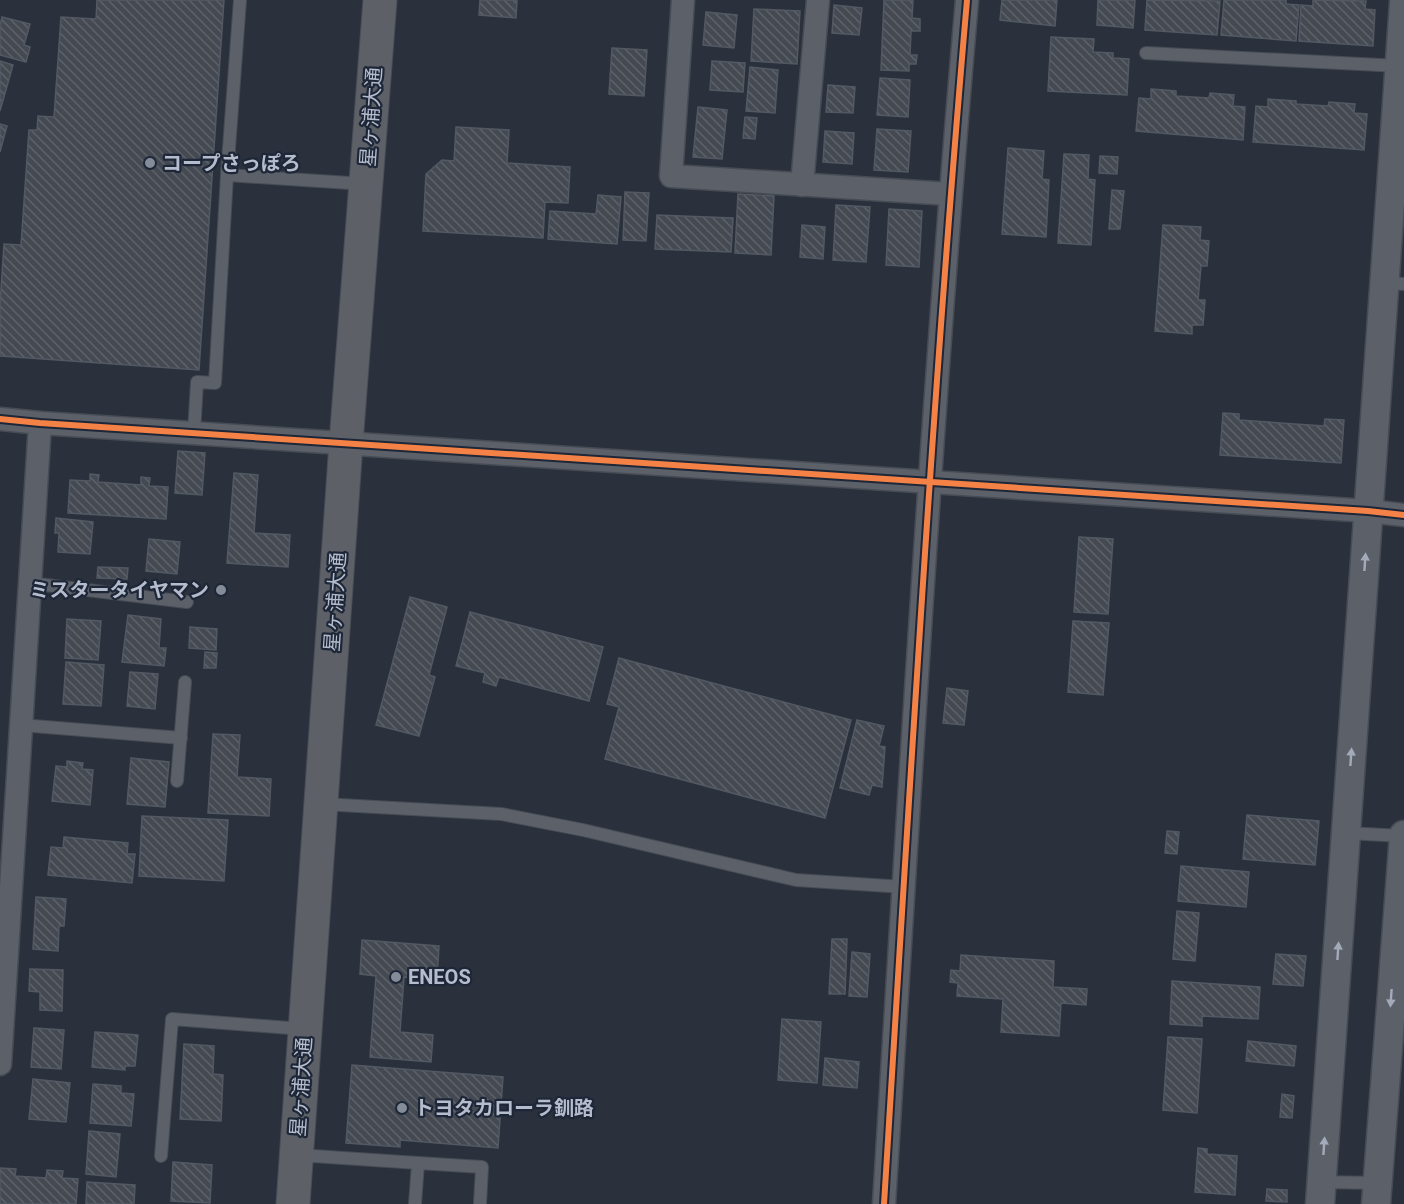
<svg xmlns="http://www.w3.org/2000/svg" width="1404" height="1204" font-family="Roboto,'Noto Sans JP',sans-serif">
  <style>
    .building { fill: url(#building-back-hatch); stroke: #535963; stroke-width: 1.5 }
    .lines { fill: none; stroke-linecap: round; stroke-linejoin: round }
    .service-casing { stroke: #474c54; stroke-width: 14 }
    .minor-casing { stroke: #474c54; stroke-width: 25 }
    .tertiary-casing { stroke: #474c54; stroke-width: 31 }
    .trunk-casing { stroke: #484d57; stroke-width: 35 }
    .service { stroke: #5c6069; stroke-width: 12 }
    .minor { stroke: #5c6069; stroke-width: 22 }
    .tertiary { stroke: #5c6069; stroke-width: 28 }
    .trunk { stroke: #5d6167; stroke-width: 33 }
    .cycleway-casing { stroke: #1d2738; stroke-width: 10 }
    .cycleway { stroke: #f48246; stroke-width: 6 }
    .oneway { fill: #a3aab9 }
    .poi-dot { fill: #848c9a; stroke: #1d2738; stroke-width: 2 }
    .labels { text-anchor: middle; stroke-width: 4.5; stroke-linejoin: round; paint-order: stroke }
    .street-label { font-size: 20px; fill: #b5bdcd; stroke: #1d2738 }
    .poi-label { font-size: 20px; font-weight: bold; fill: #b5bdcd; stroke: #1d2738; text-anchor: start }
  </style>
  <defs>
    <pattern id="building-back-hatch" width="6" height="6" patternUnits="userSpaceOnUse" patternTransform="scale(1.5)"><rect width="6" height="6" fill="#444952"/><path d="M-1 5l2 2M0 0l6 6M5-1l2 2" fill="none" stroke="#5d616a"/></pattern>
  </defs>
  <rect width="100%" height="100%" fill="#2a313c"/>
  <g class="building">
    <path d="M97,0H224L199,370L0,356V304L4,244L21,245L29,130H37L38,116L54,117L61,17L96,19Z"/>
    <path d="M480,0H517L516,18L479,15Z"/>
    <path d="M884,0H913L912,18L920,19V31H911L910,55H917L916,64H909V71L881,70Z"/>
    <path d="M1002,0H1057L1055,26L1000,20Z"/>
    <path d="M1098,0H1135L1133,28L1097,25Z"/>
    <path d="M1147,0L1220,1L1217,35L1145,30Z"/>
    <path d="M1224,0H1286V4L1299,5L1296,41L1221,35Z"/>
    <path d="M1313,0L1366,1L1365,9L1375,10L1373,46L1299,41L1301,5L1313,6Z"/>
    <path d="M834,5L862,8L859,35L832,33Z"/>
    <path d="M754,9L800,11L797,64L751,61Z"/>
    <path d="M706,12L737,15L734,48L703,45Z"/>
    <path d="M2,17L30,24L24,45L30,47L26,62L0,55V25Z"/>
    <path d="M1051,37L1094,39L1093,52L1113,53V58L1129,59L1127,95L1048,91Z"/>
    <path d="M612,48L647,50L644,96L609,94Z"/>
    <path d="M0,61L13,65L0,111Z"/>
    <path d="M712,61L745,63L743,92L710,90Z"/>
    <path d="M750,67L778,70L775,113L746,111Z"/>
    <path d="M880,78L910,80L908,117L877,115Z"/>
    <path d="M828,85L855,87L853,113L826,112Z"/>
    <path d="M1151,89L1176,91V96L1209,98L1210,93L1234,95L1233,106L1245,107L1243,140L1136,131L1139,98L1151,99Z"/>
    <path d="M1268,99L1296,101V104L1328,106L1329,102L1355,104L1354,113L1367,114L1364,150L1253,142L1256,106L1268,107Z"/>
    <path d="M698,107L727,110L722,159L693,157Z"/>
    <path d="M745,117L757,118L755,139L743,138Z"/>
    <path d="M0,124L7,126L0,152Z"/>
    <path d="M456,127L509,130L507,163L570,167L568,203L545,202L543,238L423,231L426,174L442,160L454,161Z"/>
    <path d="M877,129L911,131L908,172L874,170Z"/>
    <path d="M825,131L854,133L852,164L823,162Z"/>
    <path d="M1008,148L1044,151L1042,179L1049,180L1046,237L1002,234Z"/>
    <path d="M1064,154L1089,155L1088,179L1095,180L1091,245L1058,243Z"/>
    <path d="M1100,156L1118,157L1117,174L1099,173Z"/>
    <path d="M1112,190L1124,191L1120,229H1109Z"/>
    <path d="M625,192L649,193L646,241L623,240Z"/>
    <path d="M738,194L774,196L771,255L735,253Z"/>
    <path d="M598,195L621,197L617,244L548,239L550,211L596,214Z"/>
    <path d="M836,205L870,207L866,262L833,260Z"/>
    <path d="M889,209L922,211L919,267L886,265Z"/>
    <path d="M657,215L733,218L731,252L655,249Z"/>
    <path d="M802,225L825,227L823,259L800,257Z"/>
    <path d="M1163,225L1201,227L1200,240L1209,241L1207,266H1201L1198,300H1205L1203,325H1192V334L1155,331Z"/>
    <path d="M1223,413L1239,414V420L1324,426L1325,419L1344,420L1341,463L1220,455Z"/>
    <path d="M178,451L205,453L202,495L175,493Z"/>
    <path d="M234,473L258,475L254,533L290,535L288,567L227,563Z"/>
    <path d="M90,474L99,475L98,482L141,485V477L150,478L149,486L168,487L166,519L68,513L70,480L90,481Z"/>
    <path d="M56,518L93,522L90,554L58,552L59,533H55Z"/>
    <path d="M1079,537L1113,539L1108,614L1074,612Z"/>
    <path d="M149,539L180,542L177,574L146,571Z"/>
    <path d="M98,567L128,568L127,579L97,578Z"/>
    <path d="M410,597L447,607L429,675L435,677L419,736L376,725Z"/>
    <path d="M470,612L603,647L589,701L499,677L496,686L483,682L485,673L456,666Z"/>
    <path d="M128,615L161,619L159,648H166L164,666L122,662Z"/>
    <path d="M67,619L101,621L98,660L65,658Z"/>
    <path d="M1073,621L1109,623L1103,695L1068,692Z"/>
    <path d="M190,627L217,629L216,650L189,648Z"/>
    <path d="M205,652L217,653L216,668H204Z"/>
    <path d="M619,658L851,720L825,818L605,759L619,707L607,704Z"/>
    <path d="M66,662L104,665L101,706L63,704Z"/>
    <path d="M130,672L158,674L155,709L127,706Z"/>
    <path d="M947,688L968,691L964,725L943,723Z"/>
    <path d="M857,720L884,726L879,746L885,747L882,787L872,785L869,795L840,788Z"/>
    <path d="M213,734L240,735L237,777L271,779L269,816L208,813Z"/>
    <path d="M131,758L169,762L165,807L127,804Z"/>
    <path d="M67,761L83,763L82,769L93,770L90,805L52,801L56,766L67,767Z"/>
    <path d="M1247,815L1319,821L1315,865L1243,859Z"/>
    <path d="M142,816L228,820L224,881L139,876Z"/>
    <path d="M1167,831L1179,832L1177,854L1165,853Z"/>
    <path d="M64,837L128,843L127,854H135L132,883L48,875L51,847L63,848Z"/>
    <path d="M1181,866L1249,872L1246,907L1178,901Z"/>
    <path d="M36,897L66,899L64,926H59L58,951L33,949Z"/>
    <path d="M1177,911L1199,913L1195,961L1173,959Z"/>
    <path d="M832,939H847L845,994H829Z"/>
    <path d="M362,940L439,946L437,979L404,977L400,1032L433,1035L431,1062L370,1057L376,976L360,974Z"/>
    <path d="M852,952L870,954L867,997L849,996Z"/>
    <path d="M1276,954L1306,956L1303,986L1273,984Z"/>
    <path d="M961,955L1054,961L1053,987L1087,989L1086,1005L1061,1003L1059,1036L1001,1032L1003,999L957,996L958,983L950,982L951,970L960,971Z"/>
    <path d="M30,969L63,970L62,1011L40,1010V992L29,991Z"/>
    <path d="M1172,981L1260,987L1258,1019L1202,1016V1026L1170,1024Z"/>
    <path d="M782,1019L821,1022L817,1083L778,1080Z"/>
    <path d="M34,1028L64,1030L61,1069L31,1067Z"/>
    <path d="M95,1032L138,1035L135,1066H125V1070L92,1067Z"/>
    <path d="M1168,1037L1202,1039L1197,1113L1163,1110Z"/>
    <path d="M1248,1041L1296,1046L1294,1066L1246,1061Z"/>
    <path d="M184,1044L214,1046L213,1074L223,1075L221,1121L180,1119Z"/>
    <path d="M825,1058L859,1062L857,1088L823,1085Z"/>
    <path d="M352,1065L503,1077L498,1148L400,1140V1147L346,1143Z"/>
    <path d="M33,1079L70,1083L66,1122L29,1119Z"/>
    <path d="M93,1084L121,1086V1093L134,1094L131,1126L90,1123Z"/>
    <path d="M1282,1094L1294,1096L1292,1118L1280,1117Z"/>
    <path d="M89,1131L120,1134L116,1177L86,1174Z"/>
    <path d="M1198,1148L1207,1149V1154L1237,1156L1235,1195L1195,1192Z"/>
    <path d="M173,1162L212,1165L210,1203L171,1201Z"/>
    <path d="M0,1168L16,1169L15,1176L46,1178L47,1170L63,1171L62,1178L78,1179L76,1204H0Z"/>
    <path d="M87,1182L135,1185L134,1204H86Z"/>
    <path d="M1267,1189L1287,1190V1202L1266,1201Z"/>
  </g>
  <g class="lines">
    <g class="service-casing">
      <g id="service">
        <path d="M240,0L227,175L365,184"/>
        <path d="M1146,53L1399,66"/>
        <path d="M1385,283L1404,284"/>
        <path d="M194,433L197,382L215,383L227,175"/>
        <path d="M29,583L187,602"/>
        <path d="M21,725L181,738"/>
        <path d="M177,781L185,682"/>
        <path d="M322,804L501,814L583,830L796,880L904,887"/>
        <path d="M1346,833L1404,836"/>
        <path d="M298,1155L418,1163L415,1204"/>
        <path d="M161,1156L172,1019L303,1029"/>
        <path d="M418,1163L482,1167L480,1204"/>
        <path d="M1321,1182L1377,1183"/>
      </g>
    </g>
    <g class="minor-casing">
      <g id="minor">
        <path d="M683,0L671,176L950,194"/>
        <path d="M802,185L818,0"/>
        <path d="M0,419L40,423L1368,511L1404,515"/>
        <path d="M0,1064L40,423"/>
        <path d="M884,1204C909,802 932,401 967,0"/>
      </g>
    </g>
    <g class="tertiary-casing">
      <g id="tertiary">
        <path d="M1320,1204L1404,3"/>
        <path d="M1376,1204L1404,835"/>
      </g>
    </g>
    <g class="trunk-casing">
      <path id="trunk" d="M293,1204L346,443L380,0"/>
    </g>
    <use href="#service" class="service"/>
    <use href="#minor" class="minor"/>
    <use href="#tertiary" class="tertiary"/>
    <use href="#trunk" class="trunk"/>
    <g class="cycleway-casing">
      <g id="cycleway">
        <path d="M0,419L40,423L1368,511L1404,515"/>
        <path d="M884,1204C909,802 932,401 967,0"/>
      </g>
    </g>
    <use href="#cycleway" class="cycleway"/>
  </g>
  <defs><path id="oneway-solid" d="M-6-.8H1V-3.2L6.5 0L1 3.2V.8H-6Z" transform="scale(1.5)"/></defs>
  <g class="oneway">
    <use href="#oneway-solid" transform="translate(1365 562) rotate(-86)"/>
    <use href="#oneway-solid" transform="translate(1351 757) rotate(-86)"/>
    <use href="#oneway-solid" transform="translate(1338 951) rotate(-86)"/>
    <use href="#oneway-solid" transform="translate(1391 998) rotate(94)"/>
    <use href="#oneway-solid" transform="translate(1324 1146) rotate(-86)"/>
  </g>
  <g class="poi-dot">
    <circle cx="150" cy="163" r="6"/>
    <circle cx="221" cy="590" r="6"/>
    <circle cx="396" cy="977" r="6"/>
    <circle cx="402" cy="1108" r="6"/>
  </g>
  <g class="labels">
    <g class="street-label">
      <text transform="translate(371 117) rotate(-86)" y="7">星ヶ浦大通</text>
      <text transform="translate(335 602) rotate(-86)" y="7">星ヶ浦大通</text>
      <text transform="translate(301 1087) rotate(-86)" y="7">星ヶ浦大通</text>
    </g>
    <g class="poi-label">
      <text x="162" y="170">コープさっぽろ</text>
      <text x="209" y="597" text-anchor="end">ミスタータイヤマン</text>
      <text x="408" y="984">ENEOS</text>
      <text x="414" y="1115">トヨタカローラ釧路</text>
    </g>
  </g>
</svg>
